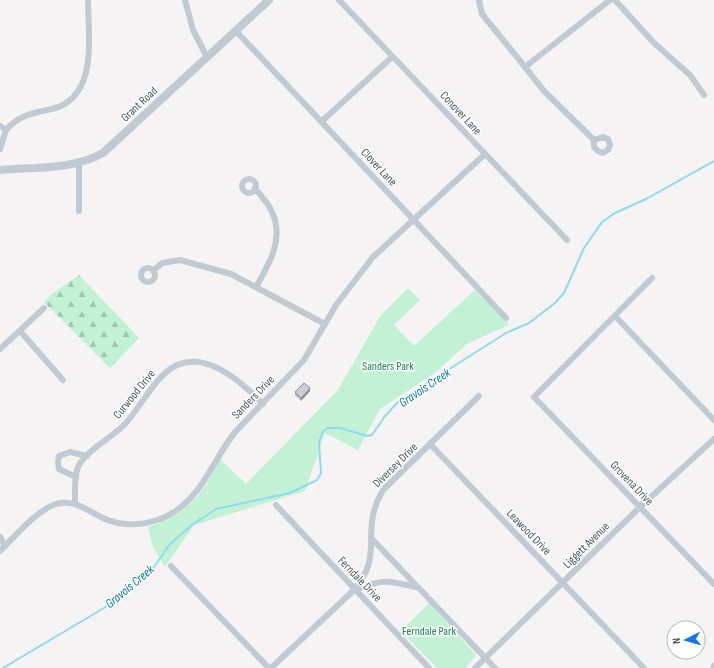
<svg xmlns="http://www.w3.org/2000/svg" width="714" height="668" font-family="'Sofia Sans Condensed',sans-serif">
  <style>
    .forest { fill: url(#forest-firs) }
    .park { fill: #c3f1d5 }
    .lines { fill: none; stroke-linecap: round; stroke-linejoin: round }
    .stream { stroke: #90daee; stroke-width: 2 }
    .minor { stroke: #c1cad2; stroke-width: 6 }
    .tertiary { stroke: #c1cad2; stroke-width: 8 }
    .wall { fill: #b0b2b7 }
    .shaded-wall { fill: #909195 }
    .building { fill: #cdcfd5; stroke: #909195 }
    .labels { text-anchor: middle; stroke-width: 3; stroke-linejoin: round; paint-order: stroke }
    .street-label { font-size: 12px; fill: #4a5661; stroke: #fff }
    .park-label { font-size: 12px; fill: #17864f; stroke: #fff }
    .water-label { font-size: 13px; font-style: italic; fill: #0c7c9b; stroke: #fff }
  </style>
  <defs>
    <pattern id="forest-firs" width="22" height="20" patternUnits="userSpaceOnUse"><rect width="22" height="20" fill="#c3f1d5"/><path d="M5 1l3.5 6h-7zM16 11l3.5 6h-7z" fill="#a0c6b0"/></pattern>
  </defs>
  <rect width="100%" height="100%" fill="#f5f3f3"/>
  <path class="forest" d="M79,275L139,338L110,368L44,302L53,293Z"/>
  <g class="park">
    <path d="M408,288L420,300L394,325L414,346L475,290L509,325L468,343L436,372L380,409L358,450L325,433L305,491L194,525L165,567L153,547L148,527C188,514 202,495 220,459L246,484L338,390L381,315Z"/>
    <path d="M429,603L476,655L466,668H437L401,631Z"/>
  </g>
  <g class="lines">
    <path class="stream" d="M3,668L109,605L125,589L154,567L170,544L192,525L216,509L290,493L317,480L321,473L319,442L323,431L328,428H340L367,436L372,435L385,416L399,401L506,333L529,323L555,303L564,293L584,248L602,222L615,213L646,199L714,161"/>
    <g class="minor">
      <path d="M185,0L193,30L207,57"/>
      <path d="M339,0L567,240"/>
      <path d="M479,0L482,14L525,67L544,91L594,140"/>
      <path d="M615,0L654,43L690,75L704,95"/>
      <path d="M236,31L506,318"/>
      <path d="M525,67L610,0"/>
      <path d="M322,121L392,57"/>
      <path d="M0,126L6,130L0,149"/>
      <path d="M6,130C19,115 33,113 52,109C99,97 88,36 88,0"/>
      <path d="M603,137L608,139L610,145L608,150L603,153L598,151L594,147V140Z"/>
      <circle cx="249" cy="186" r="7"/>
      <path d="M255,188C260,195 266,201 270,208C286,236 270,263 256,287"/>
      <path d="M79,211V163"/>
      <circle cx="148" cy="275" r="7"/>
      <path d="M153,271L162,263L180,260L231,274L325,324"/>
      <path d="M652,278L534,397L714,584"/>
      <path d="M615,316L714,420"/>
      <path d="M20,331L63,380"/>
      <path d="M0,349L44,308"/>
      <path d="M431,445L644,668"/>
      <path d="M76,477L59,469L58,462L59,456L70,452L87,456"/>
      <path d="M75,503C75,491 74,478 78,467C85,451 113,437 125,424C139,409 149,388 164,374C198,342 240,380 263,404"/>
      <path d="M276,505L429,668"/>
      <path d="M0,537L5,546"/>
      <path d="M372,539L495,668"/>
      <path d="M0,551C14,537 37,510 56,504C74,499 85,509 101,517C126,530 159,525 181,507C206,487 216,455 236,431L304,360L336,305L373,257L485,154"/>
      <path d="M171,566L269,668"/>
      <path d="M354,590C382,579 387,580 416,587"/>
      <path d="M271,668L354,590C359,582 366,575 368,566C373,551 370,537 372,522C373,511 377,500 383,490L479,396"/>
      <path d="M475,668L640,507L714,439"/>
      <path d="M713,668L714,666"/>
    </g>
    <path class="tertiary" d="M0,170C35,167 72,170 103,153L269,0"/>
  </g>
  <path class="wall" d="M310,391L301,401L295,395V392Z"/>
  <path class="shaded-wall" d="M310,388V391L301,401V398Z"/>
  <path class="building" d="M304,383L310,388L301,398L295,392Z"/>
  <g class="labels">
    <g class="street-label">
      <text transform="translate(139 104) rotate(-43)" y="4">Grant Road</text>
      <text transform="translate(461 113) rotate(47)" y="4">Conover Lane</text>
      <text transform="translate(379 167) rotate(47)" y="4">Clover Lane</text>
      <text transform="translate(134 394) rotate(-51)" y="4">Curwood Drive</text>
      <text transform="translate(253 397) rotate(-46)" y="4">Sanders Drive</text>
      <text transform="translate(395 465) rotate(-45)" y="4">Diversey Drive</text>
      <text transform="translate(632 483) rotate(46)" y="4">Grovena Drive</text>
      <text transform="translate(529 532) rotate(46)" y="4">Leawood Drive</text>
      <text transform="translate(586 545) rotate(-45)" y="4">Liggett Avenue</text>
      <text transform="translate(360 579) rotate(46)" y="4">Ferndale Drive</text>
    </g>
    <g class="park-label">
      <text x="388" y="370">Sanders Park</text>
      <text x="429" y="635">Ferndale Park</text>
    </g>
    <g class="water-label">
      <text transform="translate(424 387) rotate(-34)" y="5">Gravois Creek</text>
      <text transform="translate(129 586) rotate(-40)" y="5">Gravois Creek</text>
    </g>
  </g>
  <g transform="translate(686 640) rotate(264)"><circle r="19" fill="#ffffff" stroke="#b7bbc0"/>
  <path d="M0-3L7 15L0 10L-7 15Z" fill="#1a73e8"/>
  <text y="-6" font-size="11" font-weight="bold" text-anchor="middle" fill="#4a5661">N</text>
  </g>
</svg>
